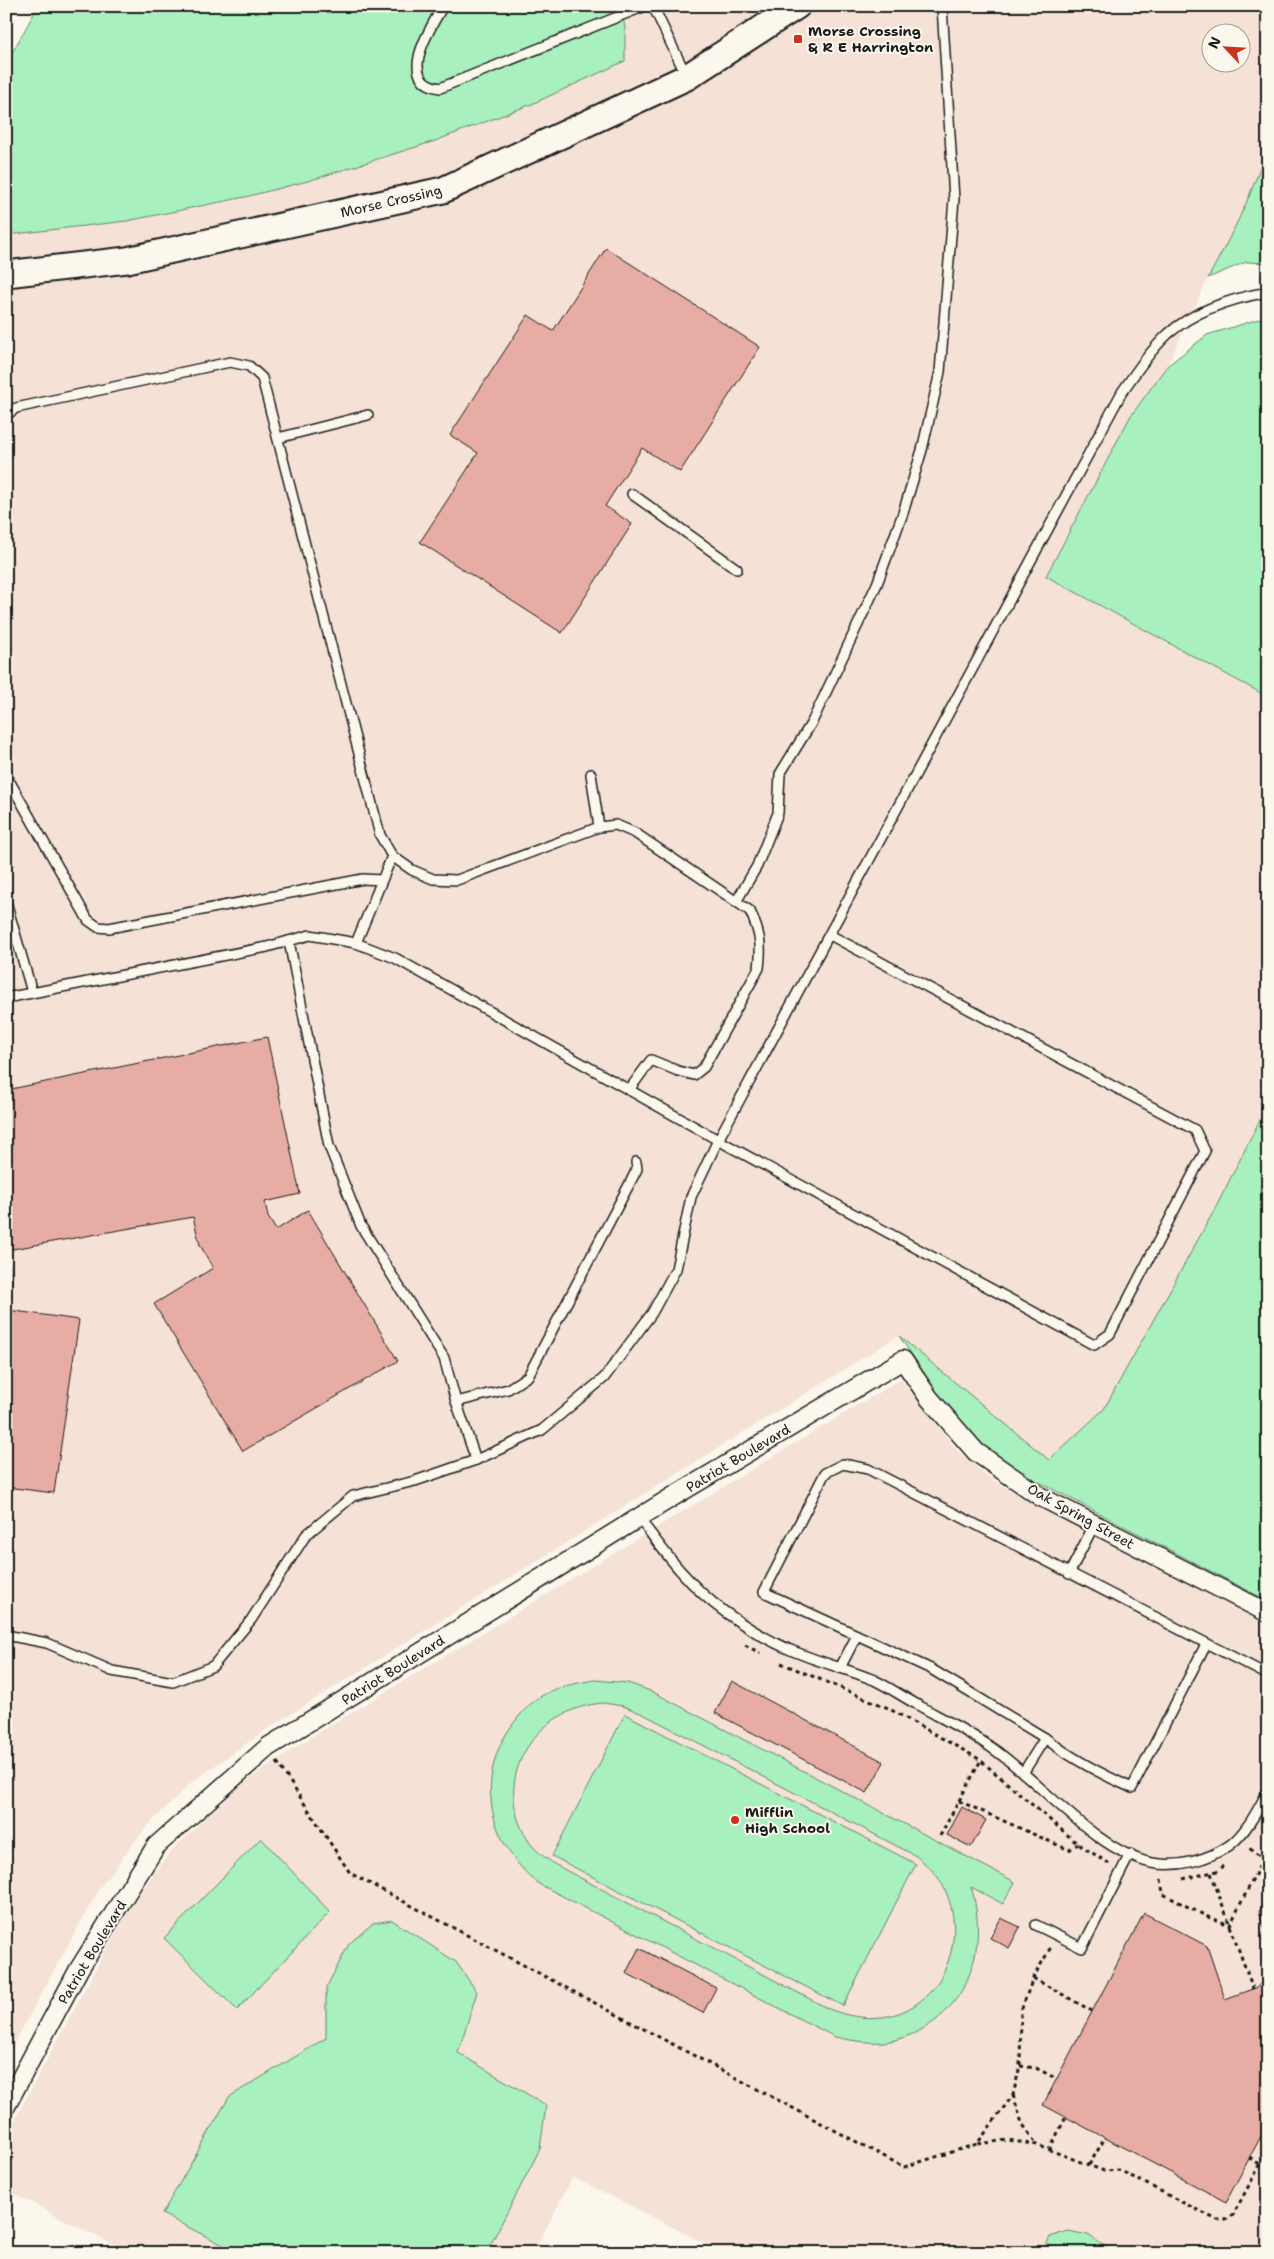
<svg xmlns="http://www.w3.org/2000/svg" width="1274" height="2259" font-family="'Shantell Sans',sans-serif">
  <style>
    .built { fill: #f5e1d6; fill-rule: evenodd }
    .green { fill: #a8f0bd; stroke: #62866c; fill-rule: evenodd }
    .building { fill: #e7ada4; stroke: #1c1c1c }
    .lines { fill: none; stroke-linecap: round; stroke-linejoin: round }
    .lane-casing { stroke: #1c1c1c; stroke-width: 12 }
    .street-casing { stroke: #1c1c1c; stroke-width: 21 }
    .secondary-casing { stroke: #1c1c1c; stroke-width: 29 }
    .path { stroke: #1c1c1c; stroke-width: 3; stroke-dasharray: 4 4; stroke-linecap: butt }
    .lane { stroke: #fbf7ec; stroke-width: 9 }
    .street { stroke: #fbf7ec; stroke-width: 18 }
    .secondary { stroke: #fbf7ec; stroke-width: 25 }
    .poi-dot { fill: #c8321e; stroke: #fbf7ec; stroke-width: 2 }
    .labels { text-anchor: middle; stroke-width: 4; stroke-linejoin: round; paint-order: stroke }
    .poi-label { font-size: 14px; font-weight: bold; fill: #1c1c1c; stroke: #fbf7ec; text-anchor: start }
    .street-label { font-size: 14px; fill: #1c1c1c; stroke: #fbf7ec }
  </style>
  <rect width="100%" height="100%" fill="#fbf7ec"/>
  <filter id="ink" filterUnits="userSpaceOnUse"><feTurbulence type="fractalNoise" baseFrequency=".02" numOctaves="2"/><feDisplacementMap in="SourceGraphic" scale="10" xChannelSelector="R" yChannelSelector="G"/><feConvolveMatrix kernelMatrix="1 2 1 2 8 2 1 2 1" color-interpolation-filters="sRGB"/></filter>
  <g filter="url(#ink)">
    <g class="built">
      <path d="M621,6H1268V140L1261,169L1231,237L1208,278L1167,366L1130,417L1046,576L1268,697V1104L1215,1209L1104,1409L1049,1460L898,1336L267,1729L192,1782L146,1827L99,1889L6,2058V235L127,221L245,197L308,181L435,141L625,28ZM1212,32H1242V62H1212Z"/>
      <path d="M901,1379L958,1451L987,1476L1025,1499L1268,1625V2253H1115L1088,2235L1050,2237L1042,2253H724L573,2177L533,2253H130L6,2190V2136L125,1914L170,1852L237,1788L298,1745Z"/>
    </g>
    <g class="green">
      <path d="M38,6H621L625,28V61L532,104L435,141L308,181L245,197L127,221L6,235V64Z"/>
      <path d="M1268,140V263L1246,262L1208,278C1232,234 1256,189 1268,140Z"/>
      <path d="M1262,318H1268V697L1046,576L1130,417L1167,366L1207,335Z"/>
      <path d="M1268,1104V1601L1014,1469L974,1440L947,1407L899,1336L1049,1460L1104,1409L1215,1209Z"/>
      <path d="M595,1680L628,1683L653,1692L1015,1882L1003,1904L971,1887C991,1951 965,2022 895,2040C875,2045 854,2041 835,2037L539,1884C489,1845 473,1777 513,1724C521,1713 531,1702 543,1695C559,1686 577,1683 595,1680ZM603,1703L623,1706L643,1714L916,1856C925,1864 936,1872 942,1884C971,1935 944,2009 882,2017C863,2019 847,2016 829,2009L554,1864C545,1857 534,1850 528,1840C489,1779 535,1708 603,1703Z"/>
      <path d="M625,1714L916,1864L843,2006L552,1856Z"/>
      <path d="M261,1838L330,1912L237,2010L164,1938Z"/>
      <path d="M392,1920L456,1962L477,1992L458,2053L546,2105L540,2149L486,2253H239L162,2214L229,2097L326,2038V1988L349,1944L373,1923Z"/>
      <path d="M1068,2231L1088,2235L1115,2253H1042L1050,2237Z"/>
    </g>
    <g class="building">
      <path d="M606,248L760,347L680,472L642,448L605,506L632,524L562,633L420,542L478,453L450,435L528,315L553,331Z"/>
      <path d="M267,1037L300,1194L265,1202L268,1217L276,1230L308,1210L398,1361L243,1451L154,1304L213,1268L200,1245L193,1217L7,1250L12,1280L8,1310L79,1320L54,1493L6,1487V1090Z"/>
      <path d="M732,1681L884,1762L867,1793L715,1713Z"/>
      <path d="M962,1807L986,1820L971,1847L947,1835Z"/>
      <path d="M1268,1895V1941L1259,1912Z"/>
      <path d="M1144,1913L1207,1946L1225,1999L1258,1987L1268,1971V2123L1226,2202L1043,2105Z"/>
      <path d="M1001,1918L1020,1927L1009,1948L990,1938Z"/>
      <path d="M639,1948L716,1988L703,2013L626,1973Z"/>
    </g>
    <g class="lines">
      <g class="lane-casing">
        <g id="lane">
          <path d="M443,6C431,27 395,81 440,88L645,6"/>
          <path d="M653,6L686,75"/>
          <path d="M6,415L16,408L230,362L249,366L262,378L380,835L392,856L412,870L433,879L457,880L599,827L616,825L635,833L750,911C760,933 762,944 759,968L704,1067L694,1075L678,1071L651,1060L629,1090"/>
          <path d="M278,438L368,415"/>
          <path d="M632,494L737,569"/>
          <path d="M591,774L599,827"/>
          <path d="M6,775L88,920L98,927L109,928L363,879L382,880"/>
          <path d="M6,902L32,992"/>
          <path d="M736,902L757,866L778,813L780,774L812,722L877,584L903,513L922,450L940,372L954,199L942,6"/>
          <path d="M289,941L329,1146L361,1226L444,1358L455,1398L476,1460"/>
          <path d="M356,943L392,856"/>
          <path d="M6,998L267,947L310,935L356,943L395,958L718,1140L1094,1345L1110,1334L1205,1151L1195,1130L830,935"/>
          <path d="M456,1402L508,1389L528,1376L631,1181L637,1169L636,1162"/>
          <path d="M639,1518C665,1553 690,1587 725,1612C746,1627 769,1641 793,1651C819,1662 847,1669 874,1680C889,1687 903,1697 918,1705C943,1719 968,1731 992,1748C1039,1780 1097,1852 1152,1863C1178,1868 1208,1860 1230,1845C1247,1832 1258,1809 1268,1791"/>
          <path d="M1069,1574L1094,1525"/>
          <path d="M6,1635L47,1643L112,1671L173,1682L213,1666L251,1620L306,1535L353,1496L415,1481L476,1460L542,1430L604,1378L652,1313L676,1269L691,1197L718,1140L1122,392C1136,372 1150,351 1168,334C1195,310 1234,298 1268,292"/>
          <path d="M857,1635L931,1669L1045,1738L1023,1773"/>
          <path d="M840,1668L857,1635L764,1592L825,1473L843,1464L868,1469L1268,1675"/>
          <path d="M1045,1738C1072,1759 1101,1774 1132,1788L1206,1644"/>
          <path d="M1036,1925L1082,1948L1130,1854"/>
        </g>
      </g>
      <g class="street-casing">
        <path id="street" d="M6,2106L79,1969L156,1846L268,1747L669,1499L903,1360L929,1398L976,1452L1041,1497L1268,1613"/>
      </g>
      <g class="secondary-casing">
        <path id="secondary" d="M6,274L127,260L443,190L687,77L797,6"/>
      </g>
      <g class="path">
        <path d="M745,1645L760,1653"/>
        <path d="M781,1663L886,1707L979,1759L1078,1844L1110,1864"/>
        <path d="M277,1762L350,1873L904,2167L977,2144L1013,2095L1020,2066L1021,2011L1033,1978L1051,1947"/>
        <path d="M959,1801L1069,1850L1078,1844"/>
        <path d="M940,1836L981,1760"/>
        <path d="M1211,1873L1253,1989"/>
        <path d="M1161,1879L1163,1894L1208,1917L1230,1925L1263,1859L1248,1847"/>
        <path d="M1183,1879L1217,1871L1224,1866"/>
        <path d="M1033,1978L1092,2011"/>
        <path d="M1020,2066L1036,2068L1057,2079"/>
        <path d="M1013,2095L1022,2123L1036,2144"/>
        <path d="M1266,2127L1268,2128"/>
        <path d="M978,2144L1008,2140L1037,2145L1104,2171L1119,2170L1217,2220H1226L1233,2215L1268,2150"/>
        <path d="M1049,2150L1066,2117"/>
        <path d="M1249,2158L1260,2164"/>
        <path d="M1089,2165L1105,2138"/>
      </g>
      <use href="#lane" class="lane"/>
      <use href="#street" class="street"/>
      <use href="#secondary" class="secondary"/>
    </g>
  </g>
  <g class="poi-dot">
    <rect x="793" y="34" width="10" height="10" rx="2.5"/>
    <circle cx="735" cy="1820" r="5"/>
  </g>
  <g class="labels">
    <g class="poi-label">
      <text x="808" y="36">Morse Crossing<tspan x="808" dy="16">&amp; R E Harrington</tspan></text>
      <text x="745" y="1817">Mifflin<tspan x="745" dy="16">High School</tspan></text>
    </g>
    <g class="street-label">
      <text transform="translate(391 201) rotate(-13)" y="5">Morse Crossing</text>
      <text transform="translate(738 1458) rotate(-31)" y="5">Patriot Boulevard</text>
      <text transform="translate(1081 1516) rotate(29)" y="5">Oak Spring Street</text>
      <text transform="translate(393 1670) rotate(-32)" y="5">Patriot Boulevard</text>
      <text transform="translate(92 1952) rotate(-59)" y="5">Patriot Boulevard</text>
    </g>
  </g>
  <rect width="1274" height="2259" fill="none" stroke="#fbf7ec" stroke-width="25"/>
  <rect x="12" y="12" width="1249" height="2234" fill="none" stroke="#1c1c1c" stroke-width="2" filter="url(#ink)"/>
  <g transform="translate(1226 48) rotate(295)"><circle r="24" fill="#fbf7ec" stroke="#a29f99"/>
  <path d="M0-4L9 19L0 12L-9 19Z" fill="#c8321e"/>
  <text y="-8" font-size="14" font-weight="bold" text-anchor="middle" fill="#1c1c1c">N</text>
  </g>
</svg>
